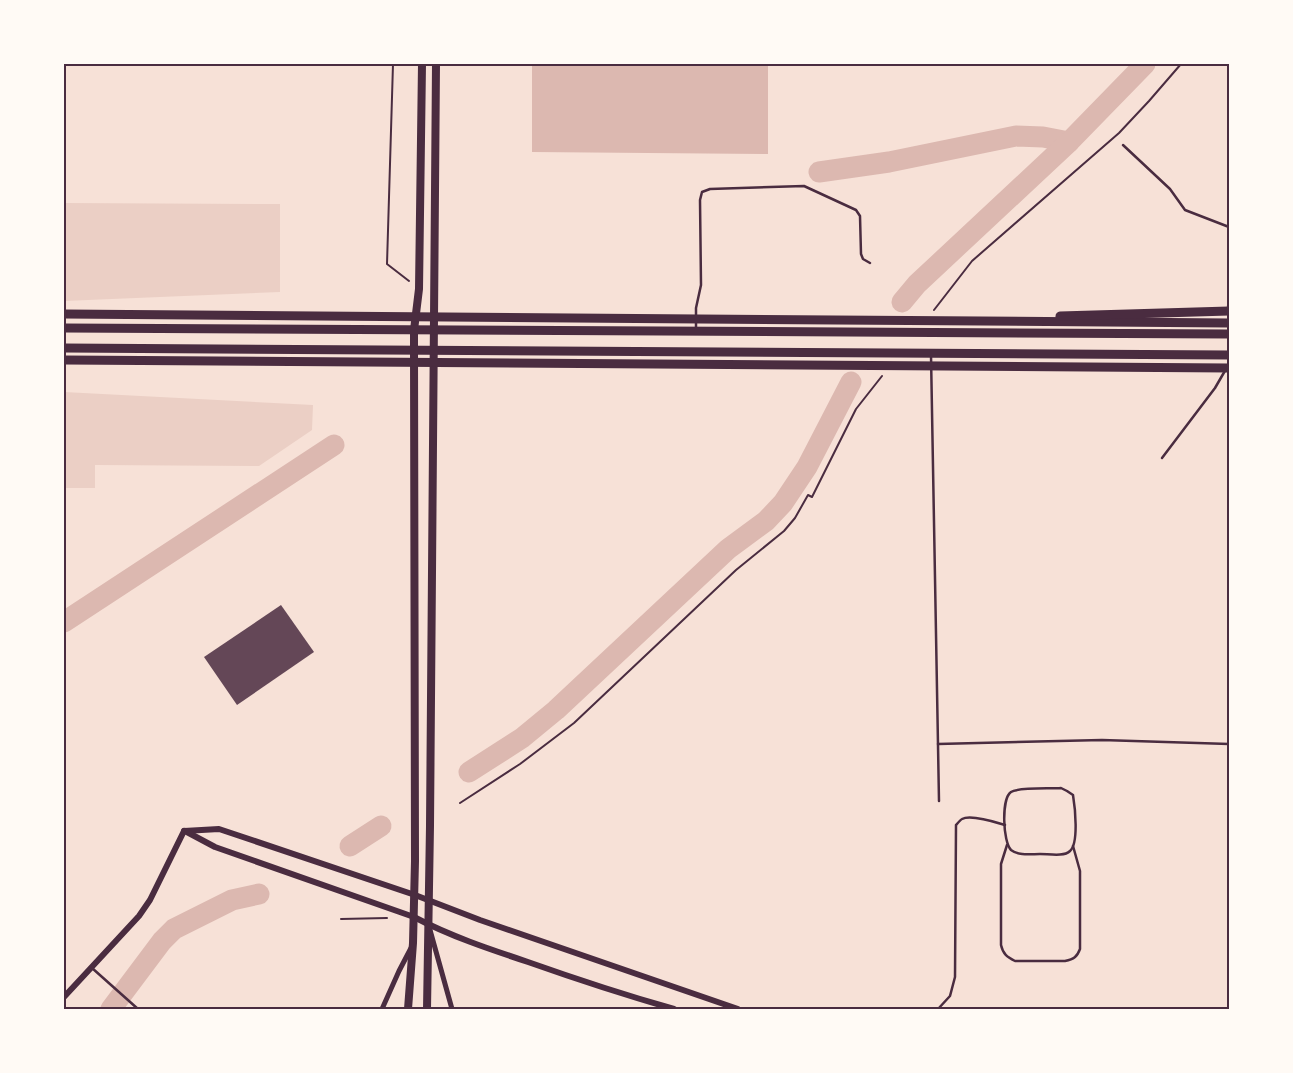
<svg xmlns="http://www.w3.org/2000/svg" width="1293" height="1073" font-family="'Alegreya Sans',sans-serif">
  <style>
    .green { fill: #ebcfc5 }
    .water { fill: #dcb8b0 }
    .lines { fill: none; stroke-linecap: round; stroke-linejoin: round }
    .river { stroke: #dcb8b0; stroke-width: 21 }
    .building { fill: #644757 }
    .path { stroke: #4a2c40; stroke-width: 2 }
    .service { stroke: #4a2c40; stroke-width: 2.5 }
    .minor { stroke: #4a2c40; stroke-width: 5 }
    .tertiary { stroke: #4a2c40; stroke-width: 6 }
    .secondary { stroke: #4a2c40; stroke-width: 8 }
    .trunk { stroke: #4a2c40; stroke-width: 9 }
    .motorway { stroke: #4a2c40; stroke-width: 9 }
    .neatline { fill: none; stroke: #4a2c40; stroke-width: 2 }
  </style>
  <rect width="100%" height="100%" fill="#f7e1d7"/>
  <g class="green">
    <path d="M64,203L280,204V292L64,301Z"/>
    <path d="M64,392L313,405L312,430L259,466L95,465V488H64Z"/>
  </g>
  <path class="water" d="M532,64H768V154L532,152Z"/>
  <g class="lines">
    <g class="river">
      <path d="M819,172L889,162L1016,136L1043,137L1069,142"/>
      <path d="M902,302L917,284L1069,142L1145,64"/>
      <path d="M64,622L334,445"/>
      <path d="M469,772L522,738L556,710L728,549L766,521L783,503L807,467L851,382"/>
      <path d="M350,846L381,826"/>
      <path d="M111,1009L162,941L174,929L232,900L259,894"/>
    </g>
  </g>
  <path class="building" d="M281,605L314,652L237,705L204,657Z"/>
  <g class="lines">
    <g class="path">
      <path d="M393,64L387,264L409,281"/>
      <path d="M934,310L972,261L1119,133L1149,101L1181,64"/>
      <path d="M460,803L520,764L574,723L736,570L784,531L795,518L808,495L812,497L856,409L882,376"/>
      <path d="M341,919L387,918"/>
    </g>
    <g class="service">
      <path d="M1123,145L1170,189L1185,210L1229,227"/>
      <path d="M1228,308L1229,295"/>
      <path d="M696,330V308L701,285L700,200L702,192L710,189L804,186L856,210L860,216L861,254L863,259L870,263"/>
      <path d="M931,355L939,801"/>
      <path d="M1162,458L1215,388L1226,369"/>
      <path d="M938,744L1102,740L1229,744"/>
      <path d="M1061,788L1067,791L1073,795C1075,807 1079,843 1070,851C1064,857 1049,854 1040,854C1031,854 1019,856 1011,850C1003,842 1001,799 1011,792C1018,787 1051,789 1061,788Z"/>
      <path d="M1007,845L1001,864V945C1003,954 1007,957 1015,961H1065C1074,959 1077,957 1080,949V871L1073,846"/>
      <path d="M92,968L138,1009"/>
      <path d="M938,1009L950,996L955,977L956,825C957,824 960,820 962,819C971,814 995,822 1005,825"/>
    </g>
    <g class="minor">
      <path d="M430,930L452,1009"/>
      <path d="M382,1009L399,971L411,948"/>
    </g>
    <g class="tertiary">
      <path d="M184,831L219,829L415,895L480,920L738,1009"/>
      <path d="M185,831L215,847L414,917C450,936 489,949 528,962C576,979 625,995 674,1009"/>
      <path d="M64,997L139,916L150,900L184,831"/>
    </g>
    <g class="secondary">
      <path d="M408,1009L413,943L415,861L414,349V330L419,289L422,64"/>
      <path d="M427,1009L430,826L436,64"/>
    </g>
    <g class="trunk">
      <path d="M64,328L1229,334"/>
      <path d="M64,348L1229,355"/>
    </g>
    <g class="motorway">
      <path d="M64,314L1229,323"/>
      <path d="M1060,316L1229,311"/>
      <path d="M64,360L1229,368"/>
    </g>
  </g>
  <rect width="1293" height="1073" fill="none" stroke="#fffaf5" stroke-width="130"/>
  <rect x="65" y="65" width="1163" height="943" class="neatline"/>
</svg>
